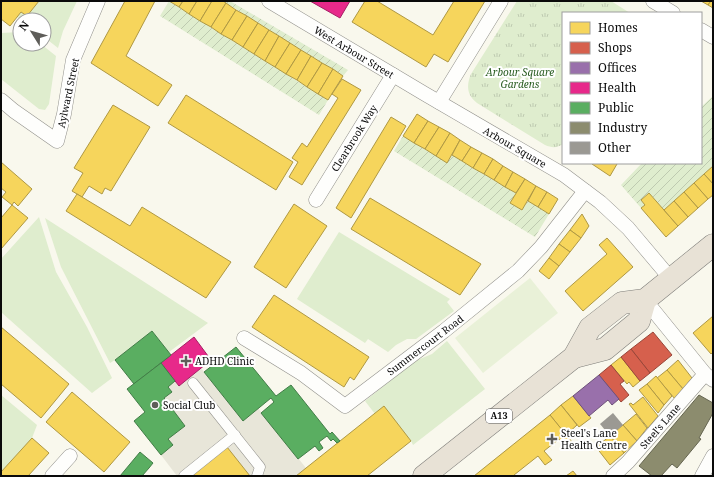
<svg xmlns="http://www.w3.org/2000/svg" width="714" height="477" font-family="'Noto Serif',serif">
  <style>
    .grass { fill: #dfedce }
    .park { fill: url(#park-tufts) }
    .garden { fill: url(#garden-furrows) }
    .pitch { fill: #e9f1d8 }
    .plaza { fill: #e8e6d9 }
    .homes { fill: #f6d55c; stroke: #af9843 }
    .shops { fill: #d6604d; stroke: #994639 }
    .offices { fill: #9970ab; stroke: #6e517b }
    .health { fill: #e7298a; stroke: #a52064 }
    .public { fill: #5aae61; stroke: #427d47 }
    .industry { fill: #8c8c6e; stroke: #656550 }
    .building { fill: #9b9993 }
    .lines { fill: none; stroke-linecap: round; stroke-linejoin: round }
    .pedestrian-casing { stroke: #92918c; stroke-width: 11 }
    .minor-casing { stroke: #92918c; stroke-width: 15 }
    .trunk-casing { stroke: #7f7e7a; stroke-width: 23 }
    .pedestrian { stroke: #fefefc; stroke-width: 10 }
    .minor { stroke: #fefefc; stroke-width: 14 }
    .trunk { stroke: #e8e2d6; stroke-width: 22 }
    .poi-dot { fill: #5e5d59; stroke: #fff; stroke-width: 1.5 }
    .labels { text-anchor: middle; stroke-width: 4; stroke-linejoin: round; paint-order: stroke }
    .shield { fill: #fff; stroke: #545454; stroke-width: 1 }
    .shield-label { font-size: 9px; font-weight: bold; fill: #0a0a0a }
    .street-label { font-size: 10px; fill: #0a0a0a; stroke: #fff }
    .park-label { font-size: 10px; font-style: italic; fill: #285c20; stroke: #fff }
    .poi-label { font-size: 10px; fill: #0a0a0a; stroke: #fff; text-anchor: start }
  </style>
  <defs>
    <pattern id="park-tufts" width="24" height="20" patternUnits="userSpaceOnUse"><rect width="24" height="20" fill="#dfedce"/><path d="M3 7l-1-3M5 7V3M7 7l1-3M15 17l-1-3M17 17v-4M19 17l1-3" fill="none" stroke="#becab0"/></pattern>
    <pattern id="garden-furrows" width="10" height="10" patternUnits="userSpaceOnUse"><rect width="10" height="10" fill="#dfedce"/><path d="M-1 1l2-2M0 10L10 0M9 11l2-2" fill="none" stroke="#becab0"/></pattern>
  </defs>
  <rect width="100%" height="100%" fill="#f9f8ed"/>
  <g class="grass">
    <path d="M39,1H77L63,31L58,48L44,37V20H21L17,17L21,12L27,16Z"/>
    <path d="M20,32V44H41L56,56L49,104L45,110L39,109L1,79V33Z"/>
    <path d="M39,217L56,272L87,327L112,378L92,393L1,312V259Z"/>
    <path d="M45,218L208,323L169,352L152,331L115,360L110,363L61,267Z"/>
    <path d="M339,232L450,299L447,302L454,311L416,339H407L396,345L388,352L368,339L365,343L297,299Z"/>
    <path d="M447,341L485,389L413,445L411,441L375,414L365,401L415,361L432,354Z"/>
    <path d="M1,395L37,425L32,438L1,472Z"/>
  </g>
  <path class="park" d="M517,1H611L630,13H563V144C557,148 552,148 545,145L477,103C467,95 466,86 471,74Z"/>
  <g class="garden">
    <path d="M169,1L328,100L319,115L160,16Z"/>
    <path d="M223,1H230L348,70L343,76Z"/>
    <path d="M713,96V166L664,210L649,193L641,200L645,205L641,208L621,185L642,163H701V107Z"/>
    <path d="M403,136L447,162L452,155L516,193L510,203L522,210L528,201L549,214L535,237L394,151Z"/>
  </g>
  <path class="pitch" d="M530,278L558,313L483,373L455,338Z"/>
  <path class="plaza" d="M201,368L242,420L258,408L306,468L296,476H177L161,455L173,446L168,439L185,426L164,398L172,392L168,387L175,381L179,385Z"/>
  <g class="homes">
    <path d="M1,1H39L27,16L21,12L10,26L1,19Z"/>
    <path d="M125,1H155L126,56L172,85L158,106L91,63Z"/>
    <path d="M169,1H183L179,7Z"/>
    <path d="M183,1H197L189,14L179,7Z"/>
    <path d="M197,1H212L200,21L189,14Z"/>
    <path d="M212,1H223L226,3L211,27L200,21Z"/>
    <path d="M365,1H377L433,35L454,1H485L448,62L434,54L426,67L352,22Z"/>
    <path d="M701,1H711L708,5Z"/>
    <path d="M711,1H713V8L708,5Z"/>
    <path d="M226,3L236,10L221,34L211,27Z"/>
    <path d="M236,10L247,16L232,40L221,34Z"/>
    <path d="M247,16L258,23L243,47L232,40Z"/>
    <path d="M258,23L269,30L254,54L243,47Z"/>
    <path d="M269,30L279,36L265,61L254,54Z"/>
    <path d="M279,36L290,43L275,67L265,61Z"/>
    <path d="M290,43L301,50L286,74L275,67Z"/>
    <path d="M301,50L311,56L297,80L286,74Z"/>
    <path d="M311,56L322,63L307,87L297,80Z"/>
    <path d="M322,63L333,69L318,94L307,87Z"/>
    <path d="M333,69L343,76L328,100L318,94Z"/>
    <path d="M342,79L361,90L302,185L289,177L298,162L292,158L302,143L307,147L338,98L332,94Z"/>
    <path d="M186,95L293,162L276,190L168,123Z"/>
    <path d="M113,105L150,127L111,191L105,188L102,194L89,186L82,197L72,191L83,173L74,168Z"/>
    <path d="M417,114L428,121L414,143L403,136Z"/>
    <path d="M391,117L406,126L351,218L336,208Z"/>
    <path d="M428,121L439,127L425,149L414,143Z"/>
    <path d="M439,127L450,133L436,156L425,149Z"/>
    <path d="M450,133L460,140L447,163L436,156Z"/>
    <path d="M460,140L471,147L462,161L452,155Z"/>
    <path d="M471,147L482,153L473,168L462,161Z"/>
    <path d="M482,153L493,159L484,174L473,168Z"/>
    <path d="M493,159L503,166L494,180L484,174Z"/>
    <path d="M1,162L32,189L18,206L14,202L12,205L2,197L6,192L1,188Z"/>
    <path d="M593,163H615L617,164L610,176L592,164Z"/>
    <path d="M503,166L513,172L505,187L494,180Z"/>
    <path d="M713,166V184L704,174Z"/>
    <path d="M513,172L525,179L516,193L505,187Z"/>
    <path d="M704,174L713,184V195L708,199L694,183Z"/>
    <path d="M525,179L536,186L522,210L510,203Z"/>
    <path d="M694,183L708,199L698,208L684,192Z"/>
    <path d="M536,186L547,192L538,207L528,201Z"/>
    <path d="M547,192L558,199L549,214L538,207Z"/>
    <path d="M684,192L698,208L688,217L674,201Z"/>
    <path d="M649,193L678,226L666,237L641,208L645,205L641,200Z"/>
    <path d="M77,194L130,226L142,207L231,262L206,298L66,211Z"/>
    <path d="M370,198L481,264L460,295L351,229Z"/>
    <path d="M674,201L688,217L678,226L664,210Z"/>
    <path d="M294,204L327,226L286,288L254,267Z"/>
    <path d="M12,205L28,218L1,249V218Z"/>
    <path d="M582,214L589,226L581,238L570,230Z"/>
    <path d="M570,230L581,238L570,252L559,244Z"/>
    <path d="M607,238L633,267L583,311L565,291L607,254L599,245Z"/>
    <path d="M559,244L570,252L559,266L549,258Z"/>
    <path d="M549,258L559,266L549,279L539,271Z"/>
    <path d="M274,295L369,357L354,380L350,377L344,387L252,327Z"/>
    <path d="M713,316V352L711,354L693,333Z"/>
    <path d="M1,327L69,384L41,418L1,384Z"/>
    <path d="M621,357L640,381L633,387L629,382L627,384L611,365Z"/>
    <path d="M678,360L692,378L683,389L667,370Z"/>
    <path d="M667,370L683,389L675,399L657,378Z"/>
    <path d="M656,376L672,396L664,405L647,384Z"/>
    <path d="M647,384L664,405L658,413L639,390Z"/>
    <path d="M72,392L130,442L104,472L46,422Z"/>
    <path d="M573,396L591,418L579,427L561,405Z"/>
    <path d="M643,397L658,416L648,428L629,404L631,403L633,405Z"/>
    <path d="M561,405L577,425L566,435L550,415Z"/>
    <path d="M384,406L411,441L367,476H296Z"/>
    <path d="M636,414L647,428L637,441L623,425Z"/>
    <path d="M550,415L572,442L566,447L559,439L544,451L552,460L545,465L538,456L514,475V476H474Z"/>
    <path d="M623,425L637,441L624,453L610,436Z"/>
    <path d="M610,436L624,453L610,465L596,447Z"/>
    <path d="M32,438L49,453L28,476H1V472Z"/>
    <path d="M227,447L250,476H191Z"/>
    <path d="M573,471L577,476H566Z"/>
  </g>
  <g class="shops">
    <path d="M653,332L672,355L650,373L631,349Z"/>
    <path d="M631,349L650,373L640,381L621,357Z"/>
    <path d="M611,365L624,381L620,384L629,395L621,402L599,375Z"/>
  </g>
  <path class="offices" d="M599,375L619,399L612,405L608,400L589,416L573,396Z"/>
  <g class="health">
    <path d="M310,1H350L340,18Z"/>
    <path d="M194,337L211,360L179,386L161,363Z"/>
  </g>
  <g class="public">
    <path d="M152,331L171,355L134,384L115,360Z"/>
    <path d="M236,347L276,396L291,385L330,434L332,432L340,441L337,443L333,439L331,441L327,436L319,442L323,448L319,451L315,446L298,459L261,413L274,402L271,398L243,421L204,372Z"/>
    <path d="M161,363L175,381L168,387L172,392L164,398L185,426L168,439L173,445L161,455L134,421L145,412L127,389Z"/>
    <path d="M140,452L153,463L149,468L142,476H120Z"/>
  </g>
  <path class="industry" d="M699,395L713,403V413L699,438L701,439L677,468L672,464L661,476H652L639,466Z"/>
  <path class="building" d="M613,413L623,425L610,436L600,424Z"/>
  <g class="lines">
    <g class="pedestrian-casing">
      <g id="pedestrian">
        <path d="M193,383L260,467L257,476"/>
        <path d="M184,476L235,435"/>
      </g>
    </g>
    <g class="minor-casing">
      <g id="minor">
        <path d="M269,1L425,94L564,175L600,202L628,228L671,279"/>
        <path d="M653,1L673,13"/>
        <path d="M701,30L713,37"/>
        <path d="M1,100L14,111L57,141L64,114L73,60L98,1"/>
        <path d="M439,102L501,1"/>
        <path d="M316,200L393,75"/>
        <path d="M645,300L705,374L713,380"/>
        <path d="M244,338L301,373L345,406L444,331L518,271L541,247L585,191"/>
        <path d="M52,476L70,456"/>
        <path d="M613,476L628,462L705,374"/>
        <path d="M702,476L713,456"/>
      </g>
    </g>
    <g class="trunk-casing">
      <g id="trunk">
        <path d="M574,357L605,349L639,321L645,300"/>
        <path d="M424,476L574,357L590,328L599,321L622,303L645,300L713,245"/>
      </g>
    </g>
    <use href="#pedestrian" class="pedestrian"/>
    <use href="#minor" class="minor"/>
    <use href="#trunk" class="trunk"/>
  </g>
  <g class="poi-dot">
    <path d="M184 355h4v4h4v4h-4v4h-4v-4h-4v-4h4z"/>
    <circle cx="155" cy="405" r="4"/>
    <path d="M550 433h4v4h4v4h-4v4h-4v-4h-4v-4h4z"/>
  </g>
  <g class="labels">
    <rect class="shield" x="486" y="409" width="26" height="14" rx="3"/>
    <g class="shield-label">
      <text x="499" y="419">A13</text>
    </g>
    <g class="street-label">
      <text transform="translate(354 52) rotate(31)" y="4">West Arbour Street</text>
      <text transform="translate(68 93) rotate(-78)" y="4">Aylward Street</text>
      <text transform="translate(354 138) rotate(-58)" y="4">Clearbrook Way</text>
      <text transform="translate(515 147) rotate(30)" y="4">Arbour Square</text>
      <text transform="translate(425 345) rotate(-37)" y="4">Summercourt Road</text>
      <text transform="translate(660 426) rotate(-49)" y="4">Steel's Lane</text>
    </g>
    <g class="park-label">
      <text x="520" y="76">Arbour Square<tspan x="520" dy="12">Gardens</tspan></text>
    </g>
    <g class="poi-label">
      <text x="195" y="365">ADHD Clinic</text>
      <text x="163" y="409">Social Club</text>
      <text x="561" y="437">Steel's Lane<tspan x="561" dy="12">Health Centre</tspan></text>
    </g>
  </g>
  <rect width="714" height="477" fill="none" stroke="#0a0a0a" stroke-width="4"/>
  <rect x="562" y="12" width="140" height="152" fill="#ffffff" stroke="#9d9d9d"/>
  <rect x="570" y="22" width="20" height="12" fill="#f6d55c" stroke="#9d9d9d"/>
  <text x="598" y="32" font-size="12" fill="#0a0a0a">Homes</text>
  <rect x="570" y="42" width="20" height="12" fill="#d6604d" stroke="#9d9d9d"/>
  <text x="598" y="52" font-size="12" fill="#0a0a0a">Shops</text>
  <rect x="570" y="62" width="20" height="12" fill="#9970ab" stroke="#9d9d9d"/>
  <text x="598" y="72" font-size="12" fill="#0a0a0a">Offices</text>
  <rect x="570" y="82" width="20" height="12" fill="#e7298a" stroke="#9d9d9d"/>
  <text x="598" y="92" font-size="12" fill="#0a0a0a">Health</text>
  <rect x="570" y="102" width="20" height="12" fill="#5aae61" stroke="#9d9d9d"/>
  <text x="598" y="112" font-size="12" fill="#0a0a0a">Public</text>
  <rect x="570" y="122" width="20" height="12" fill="#8c8c6e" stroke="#9d9d9d"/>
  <text x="598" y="132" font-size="12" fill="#0a0a0a">Industry</text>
  <rect x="570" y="142" width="20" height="12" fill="#9b9993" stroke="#9d9d9d"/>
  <text x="598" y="152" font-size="12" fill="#0a0a0a">Other</text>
  <g transform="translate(32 32) rotate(307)"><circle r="19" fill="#ffffff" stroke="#9d9d9d"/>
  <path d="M0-3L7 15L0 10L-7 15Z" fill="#5e5d59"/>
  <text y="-6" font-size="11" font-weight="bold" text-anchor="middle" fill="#0a0a0a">N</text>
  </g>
</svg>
